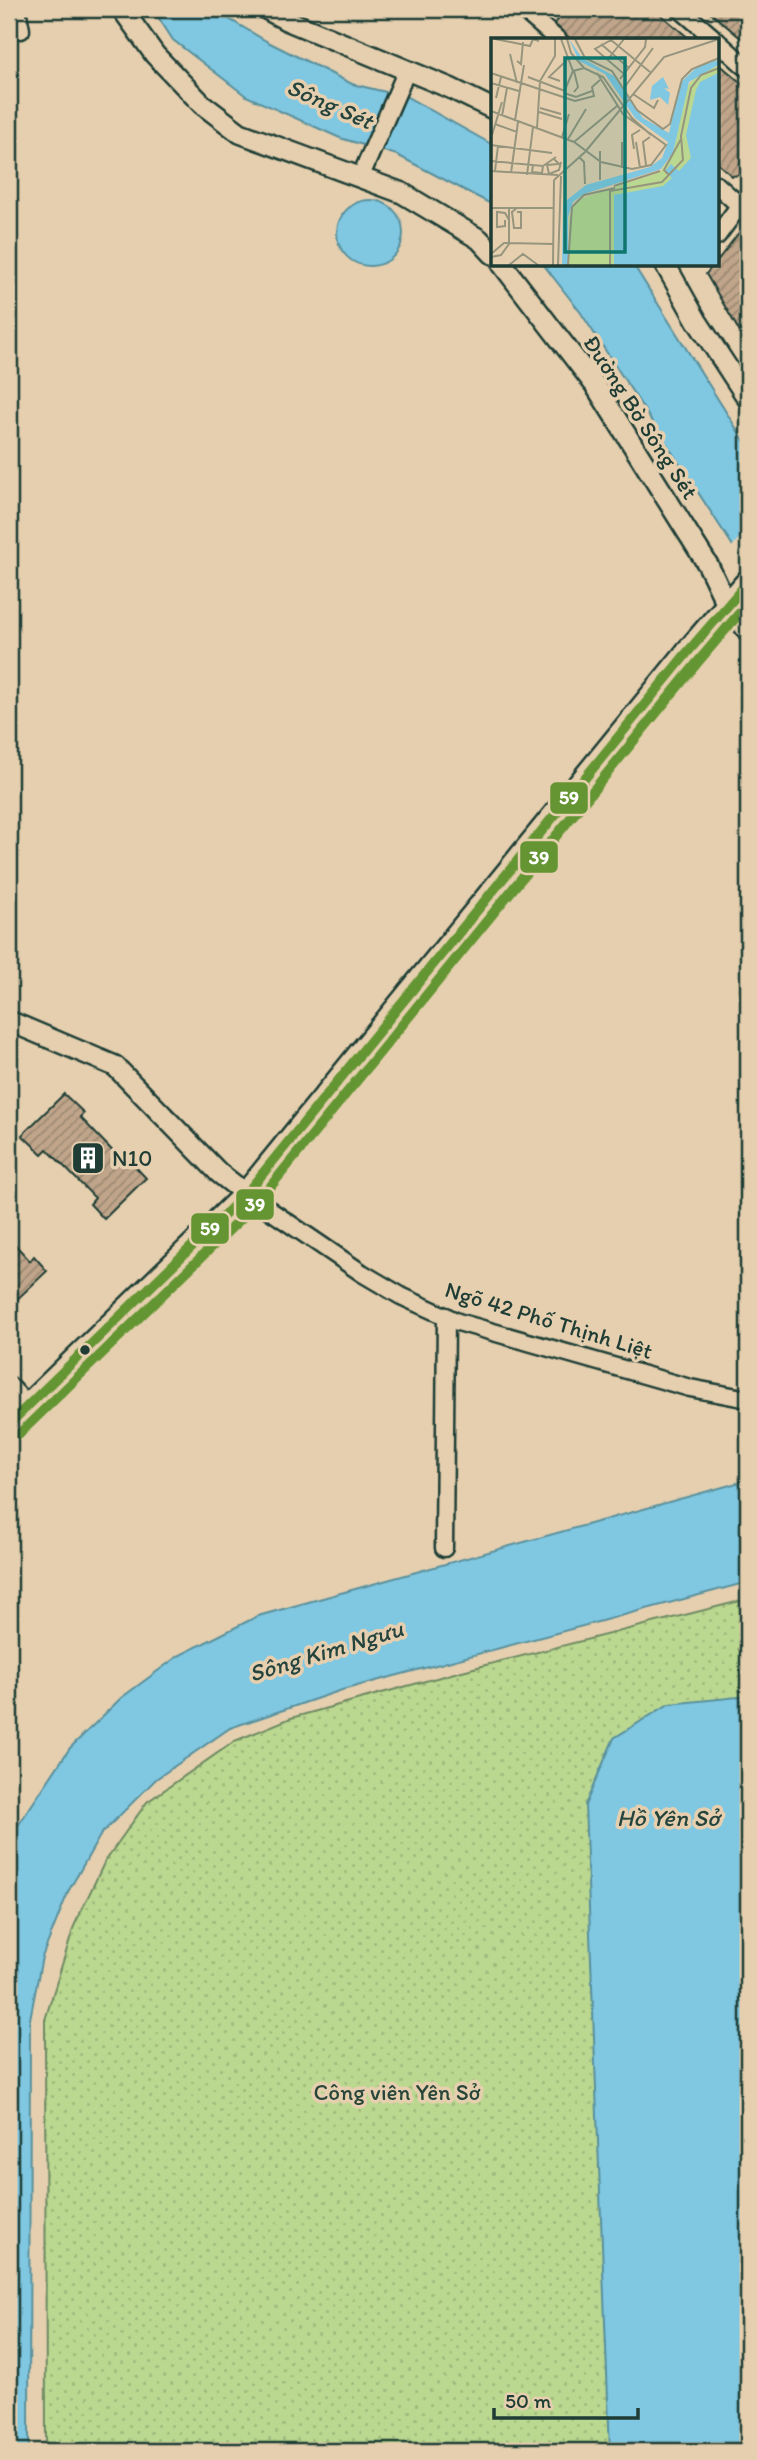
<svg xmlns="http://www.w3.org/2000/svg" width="757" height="2460" font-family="Itim,sans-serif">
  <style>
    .green { fill: url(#green-dots); stroke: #6d8a62; stroke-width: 2 }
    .water { fill: #80c7e1; stroke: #59909c; stroke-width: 2 }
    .pier { fill: #e6cfaf }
    .building { fill: url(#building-hatch); stroke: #1f3d34; stroke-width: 2 }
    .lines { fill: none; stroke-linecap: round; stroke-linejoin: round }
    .minor-casing { stroke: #1f3d34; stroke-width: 21 }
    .tertiary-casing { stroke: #1f3d34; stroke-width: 24 }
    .secondary-casing { stroke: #1f3d34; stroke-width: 28 }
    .minor { stroke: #e6cfaf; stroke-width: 16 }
    .tertiary { stroke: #e6cfaf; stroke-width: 19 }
    .secondary { stroke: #e6cfaf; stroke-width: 23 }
    .bus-1-casing { stroke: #e6cfaf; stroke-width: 16 }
    .bus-2-casing { stroke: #e6cfaf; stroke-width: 16 }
    .bus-1 { stroke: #649532; stroke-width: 10 }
    .bus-2 { stroke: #649532; stroke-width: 10 }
    .bus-dot { fill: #1f3d34; stroke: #e6cfaf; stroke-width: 2.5 }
    .labels { text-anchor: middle; stroke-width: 7; stroke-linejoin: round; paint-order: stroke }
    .street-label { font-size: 23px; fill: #1f3d34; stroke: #e6cfaf }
    .poi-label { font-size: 23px; fill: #1f3d34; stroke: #e6cfaf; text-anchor: start }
    .park-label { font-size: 23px; fill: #274539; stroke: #e6cfaf }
    .water-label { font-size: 24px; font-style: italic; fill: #24443d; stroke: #e6cfaf }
    .inset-road { fill: none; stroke: #96957e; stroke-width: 2 }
    .view { fill: #0f766e; fill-opacity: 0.15; stroke: #0f766e; stroke-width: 3.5 }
    .inset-edge { fill: none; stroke: #1f3d34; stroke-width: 3.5 }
    .line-badge { stroke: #e6cfaf; stroke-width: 2.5 }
    .badge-label { font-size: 19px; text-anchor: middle; font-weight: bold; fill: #fff }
  </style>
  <defs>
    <pattern id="green-dots" width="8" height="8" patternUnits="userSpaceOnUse" patternTransform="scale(1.75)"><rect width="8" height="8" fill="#bbd890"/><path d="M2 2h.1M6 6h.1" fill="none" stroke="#a0ba7d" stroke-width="1.8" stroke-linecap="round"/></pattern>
    <pattern id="building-hatch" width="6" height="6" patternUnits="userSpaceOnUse" patternTransform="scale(1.75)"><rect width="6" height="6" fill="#c0a58a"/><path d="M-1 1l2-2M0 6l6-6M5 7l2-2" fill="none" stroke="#9b8872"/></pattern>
  </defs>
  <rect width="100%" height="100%" fill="#e6cfaf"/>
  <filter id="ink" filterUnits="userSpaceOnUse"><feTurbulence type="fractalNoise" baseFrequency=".0143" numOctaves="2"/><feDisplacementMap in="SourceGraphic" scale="14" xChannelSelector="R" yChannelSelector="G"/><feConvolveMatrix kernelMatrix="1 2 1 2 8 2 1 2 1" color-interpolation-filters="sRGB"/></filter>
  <g filter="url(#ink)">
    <path class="green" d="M748,1599V2451H46L45,2020L74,1926L105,1861L147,1802L235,1741L291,1718L462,1671Z"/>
    <g class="water">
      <path d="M153,9H212L268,42L352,84L407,97L493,145V205L397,155L340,138L246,96L173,40Z"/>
      <circle cx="370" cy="233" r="33"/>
      <path d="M543,264H633L748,447V569L581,313Z"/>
      <path d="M748,1480V1582L342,1690L230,1728L156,1779L101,1834L69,1890L42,1957L30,2019L29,2451H9V1832L17,1827L70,1748L121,1698L178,1656L258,1616Z"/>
      <path d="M748,1696V2451H610L585,1805L614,1738L669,1704Z"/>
    </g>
    <path class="pier" d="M748,527V572L731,548Z"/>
    <g class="building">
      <path d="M568,9H654L691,40H572L554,24Z"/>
      <path d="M706,9H748V44Z"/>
      <path d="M717,62L748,89L747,174L732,176L717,163Z"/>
      <path d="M748,221V346L706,274L714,264H717V261Z"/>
      <path d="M64,1094L84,1113L80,1117L127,1166L131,1162L146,1178L104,1219L90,1204L95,1198L47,1149L42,1154L22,1135Z"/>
      <path d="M9,1238L30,1261L34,1256L47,1271L9,1307Z"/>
    </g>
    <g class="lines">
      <g class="minor-casing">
        <g id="minor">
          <path d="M17,9L21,30"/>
          <path d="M522,9L558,40"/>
          <path d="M680,9L716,40"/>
          <path d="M717,41L748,69"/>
          <path d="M360,178L407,70"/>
          <path d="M717,185L739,205"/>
          <path d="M717,236L748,194"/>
          <path d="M738,383L748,371"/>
          <path d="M727,605L748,634"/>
          <path d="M246,1194L362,1273L401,1296L458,1322L690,1388L748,1399"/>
          <path d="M9,1385L28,1406"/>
          <path d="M444,1548L446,1316"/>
        </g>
      </g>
      <g class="tertiary-casing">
        <g id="tertiary">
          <path d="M122,9L155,55L202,104L240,133L402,193L479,239L493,254"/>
          <path d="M266,9L286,20L450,88L493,109"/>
          <path d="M502,264L595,385L708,565L727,605"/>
          <path d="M665,264L697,321L748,399"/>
          <path d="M9,1021L115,1066L219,1173L246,1194"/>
        </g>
      </g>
      <g class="secondary-casing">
        <path id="secondary" d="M9,1424L246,1194L686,654L748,582"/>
      </g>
      <use href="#minor" class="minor"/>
      <use href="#tertiary" class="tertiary"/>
      <use href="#secondary" class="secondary"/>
      <g class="bus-1-casing">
        <path id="bus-1" d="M9,1424L246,1194L686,654L748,582"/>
      </g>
      <g class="bus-2-casing">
        <path id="bus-2" d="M19,1434L257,1203L697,663L748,603"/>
      </g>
      <use href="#bus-1" class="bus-1"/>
      <use href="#bus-2" class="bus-2"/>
    </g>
  </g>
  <defs>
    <g id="building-square" transform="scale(1.75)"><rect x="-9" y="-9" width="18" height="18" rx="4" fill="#1f3d34" stroke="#e6cfaf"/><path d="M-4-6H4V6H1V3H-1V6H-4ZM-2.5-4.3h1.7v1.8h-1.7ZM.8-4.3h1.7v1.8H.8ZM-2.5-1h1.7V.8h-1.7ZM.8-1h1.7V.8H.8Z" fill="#fff"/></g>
  </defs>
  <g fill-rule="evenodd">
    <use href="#building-square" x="88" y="1158"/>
  </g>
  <circle class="bus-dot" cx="85" cy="1350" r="6"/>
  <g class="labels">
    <g class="street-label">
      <text transform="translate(641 417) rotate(57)" y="8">Đường Bờ Sông Sét</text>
      <text transform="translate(549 1320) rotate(17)" y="8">Ngõ 42 Phố Thịnh Liệt</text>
    </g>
    <g class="poi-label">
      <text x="112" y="1166">N10</text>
    </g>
    <g class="park-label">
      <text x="397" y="2100">Công viên Yên Sở</text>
    </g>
    <g class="water-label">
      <text transform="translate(330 104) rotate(24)" y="8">Sông Sét</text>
      <text transform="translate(326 1651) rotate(-17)" y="8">Sông Kim Ngưu</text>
      <text x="668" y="1826">Hồ Yên Sở</text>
    </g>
  </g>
  <g transform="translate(491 38)">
    <rect width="228" height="228" fill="#e6cfaf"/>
    <path d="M227,28V227H78V179L86,162L169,134L182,115L196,49L208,35Z" fill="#bbd890"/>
    <path d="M78,1L91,20L123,38L152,80L178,95L189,45L206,29L227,22V27L198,44L182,115L170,131L93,156L82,164L77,179V227H71L72,165L95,147L159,129L171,120L177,104L144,80L114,36L88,23ZM227,35V227H123V157L172,148L181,140L174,133L180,126L188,133L200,120L195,97L205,52L209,44ZM172,39L178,51L173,50L179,55L177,67L169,59L159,62L161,48Z" fill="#80c7e1"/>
    <path class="inset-road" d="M4,1L39,8L42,1L48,3M70,1L82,33L93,30L112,39L141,80L160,97M76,1L80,15L93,30M84,1L94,20L121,33L146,72L172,91L179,86L191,41L201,31L228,20M120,2L104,11L133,36M120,2L159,34M110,6L138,30M19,16L26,45M117,21L133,1M26,23L30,26L32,4M0,35L84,63M37,39L74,53M129,41L154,9L155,1H133M69,43L58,39L76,22M0,45L28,53M133,50L162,10M73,54L82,33M83,54L87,49L83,33M73,55L85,59L101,53M142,56L163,70L167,62M5,60L10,39M84,63L103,58L101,49L109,42M49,70L70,76M0,73L83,104L110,124L141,131L160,127L175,107L132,76L106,35M48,74L71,81M11,78L16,50M24,82L33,27M4,86L26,94M46,90L49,43L64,18V1M1,97L11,64M71,99L78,76M77,101L95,71M83,104L126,68M131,104V130M145,104L149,130M0,107L61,115M143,111L141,97L149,92M88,119L93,124L94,146M63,121L68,126L56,127L58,136L68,132L70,124M0,123L52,128L65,119M42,127L41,134L51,135L52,128M155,127L152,104L159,99M0,133L67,137M4,133L7,108M20,135L27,84M36,137L42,89M178,137L173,132L190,101M63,142L94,114L173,19L228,1M109,142V113M123,148L169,133M0,170H63M18,170V206M26,170L21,174L23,190H30V174H26M14,182V188L6,189V174L14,175L18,182M0,216L13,205L62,206M0,219L10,217L18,206M18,227L32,216L47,227M62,227L63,142M67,227L70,138M77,227L81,169L93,157L124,150M119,227V153L171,144L192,122L190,98L200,50L210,37L228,30"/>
    <path class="view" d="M74,20H134V214H74Z"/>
    <rect width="228" height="228" class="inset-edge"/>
  </g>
  <g class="line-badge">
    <rect x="549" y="781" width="40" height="34" rx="7" fill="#649532"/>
    <rect x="519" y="840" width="40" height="34" rx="7" fill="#649532"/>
    <rect x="235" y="1188" width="40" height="33" rx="7" fill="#649532"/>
    <rect x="190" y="1212" width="40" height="33" rx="7" fill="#649532"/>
  </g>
  <g class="badge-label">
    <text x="569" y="804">59</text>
    <text x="539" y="864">39</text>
    <text x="255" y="1211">39</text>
    <text x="210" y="1235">59</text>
  </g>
  <rect width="757" height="2460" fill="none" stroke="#e6cfaf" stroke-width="35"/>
  <rect x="18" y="18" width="722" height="2425" fill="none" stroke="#1f3d34" stroke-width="2.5" filter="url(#ink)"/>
  <path d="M494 2408v10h144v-10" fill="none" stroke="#1f3d34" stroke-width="3.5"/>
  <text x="505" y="2408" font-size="21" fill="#1f3d34" stroke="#e6cfaf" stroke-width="5" paint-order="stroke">50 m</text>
</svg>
